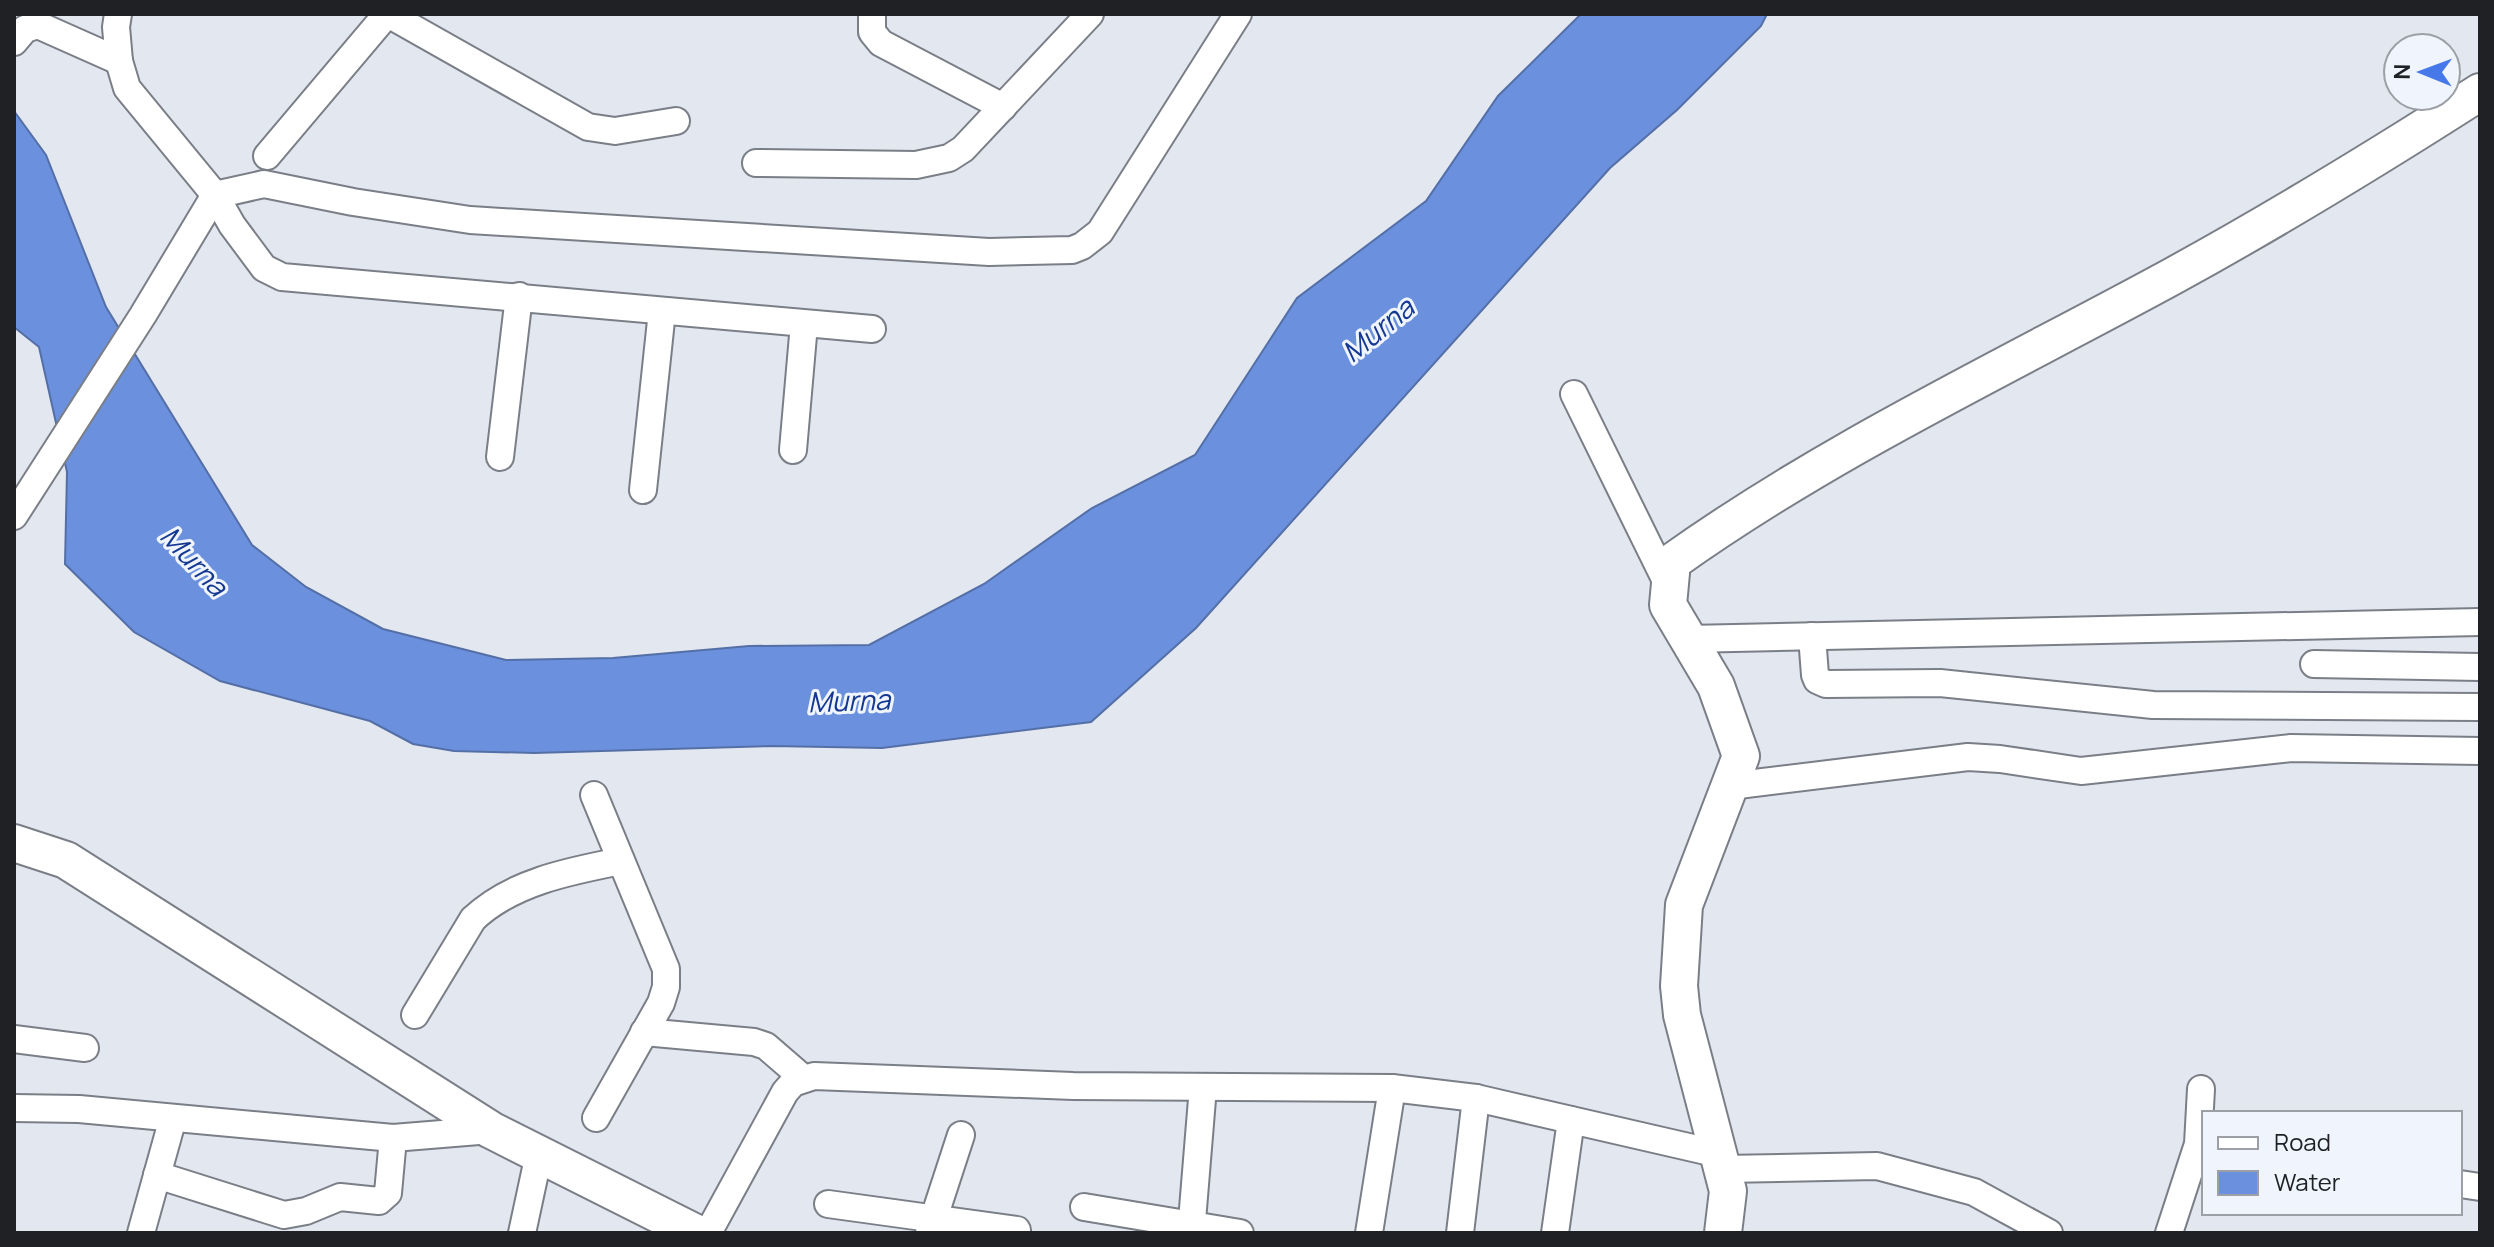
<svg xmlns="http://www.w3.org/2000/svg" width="2494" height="1247" font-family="Manrope,sans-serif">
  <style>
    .water { fill: #6b90dd; stroke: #546fa6; stroke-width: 2 }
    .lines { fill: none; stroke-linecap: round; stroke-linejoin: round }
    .street-casing { stroke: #7a7e86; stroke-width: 30 }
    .secondary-casing { stroke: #7a7e86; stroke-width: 40 }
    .street { stroke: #fff; stroke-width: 26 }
    .secondary { stroke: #fff; stroke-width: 36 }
    .labels { text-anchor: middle; stroke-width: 6; stroke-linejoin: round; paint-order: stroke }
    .water-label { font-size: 28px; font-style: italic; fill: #153891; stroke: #f0f5fd }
  </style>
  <rect width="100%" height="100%" fill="#e3e7f0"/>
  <path class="water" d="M1581,14H1767L1761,26L1677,110L1610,168L1196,628L1091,722L882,748L772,746L534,753L454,751L413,744L370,721L220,681L134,632L65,564L67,472L39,347L14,327V111L46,155L106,307L252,545L306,587L383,629L506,660L613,658L749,646L869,645L984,584L1092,508L1195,455L1297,298L1426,201L1498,96Z"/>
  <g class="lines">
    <g class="street-casing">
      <g id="street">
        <path d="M118,14L116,27L119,61L127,88L215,195L232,225L264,268L282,277L872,329"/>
        <path d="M388,14L588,127L615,131L676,121"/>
        <path d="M872,14V32L881,43L1003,107"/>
        <path d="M14,42L25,29L38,25L119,61"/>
        <path d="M267,156L387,14"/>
        <path d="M756,163L916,165L949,158L963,149L1090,14"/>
        <path d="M1574,394L1669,587"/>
        <path d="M793,450L804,324"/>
        <path d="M500,457L519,296"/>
        <path d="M643,490L662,311"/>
        <path d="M14,516L143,315L215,195L264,184L353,202L470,220L989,252L1072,250L1082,246L1100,232L1238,14"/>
        <path d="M1812,636L1815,675L1817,680L1826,684L1940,683L2153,705L2480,707"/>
        <path d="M1688,639L2480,622"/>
        <path d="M2314,664L2480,667"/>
        <path d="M1730,786L1968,757L2000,759L2081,771L2291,748L2480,751"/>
        <path d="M594,795L666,969V987L661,1003L596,1118"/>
        <path d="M415,1015L473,919C512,882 570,871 621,861"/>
        <path d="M644,1032L754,1042L766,1046L803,1078"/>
        <path d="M14,1039L85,1048"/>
        <path d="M14,1108L79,1109L393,1138L491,1130"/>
        <path d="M1723,1169L1877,1166L1974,1192L2049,1233"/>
        <path d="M157,1175L284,1215L306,1211L340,1197L379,1201L388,1193L393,1138"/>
        <path d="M2460,1184L2480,1187"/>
        <path d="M828,1204L1017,1230"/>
        <path d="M1084,1207L1240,1233"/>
        <path d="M141,1233L173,1118"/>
        <path d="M522,1233L539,1154"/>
        <path d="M708,1233L785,1092L793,1083L814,1076L1073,1086L1392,1088L1476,1098L1719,1154"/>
        <path d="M929,1233L961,1135"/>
        <path d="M1191,1233L1203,1087"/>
        <path d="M1369,1233L1392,1088"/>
        <path d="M1460,1233L1476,1098"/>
        <path d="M1555,1233L1571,1120"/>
        <path d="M2169,1233L2198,1144L2201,1089"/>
      </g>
    </g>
    <g class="secondary-casing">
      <g id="secondary">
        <path d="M14,843L66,860L491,1130L696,1233"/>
        <path d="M1723,1233L1728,1191L1682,1015L1679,986L1684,905L1741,756L1716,686L1668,605L1672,562C1829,450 2004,368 2173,276C2277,219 2380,156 2480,92"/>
      </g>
    </g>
    <use href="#street" class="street"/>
    <use href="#secondary" class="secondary"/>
  </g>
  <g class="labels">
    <g class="water-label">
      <text transform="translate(1378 330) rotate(-39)" y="10">Murna</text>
      <text transform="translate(194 561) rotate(47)" y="10">Murna</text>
      <text transform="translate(849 701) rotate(-2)" y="10">Murna</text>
    </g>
  </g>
  <rect width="2494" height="1247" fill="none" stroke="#1f2124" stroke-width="32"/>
  <rect x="2202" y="1111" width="260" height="104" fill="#f0f5fd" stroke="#9ca0a6" stroke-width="2"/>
  <rect x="2218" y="1137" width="40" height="12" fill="#ffffff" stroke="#9ca0a6" stroke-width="2"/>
  <text x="2274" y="1151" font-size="24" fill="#1f2124">Road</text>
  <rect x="2218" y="1171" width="40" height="24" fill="#6b90dd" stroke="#9ca0a6" stroke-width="2"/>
  <text x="2274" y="1191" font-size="24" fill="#1f2124">Water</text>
  <g transform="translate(2422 72) rotate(271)"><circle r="38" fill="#f0f5fd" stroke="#9ca0a6" stroke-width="2"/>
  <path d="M0-6L14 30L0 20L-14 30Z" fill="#4778e9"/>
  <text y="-12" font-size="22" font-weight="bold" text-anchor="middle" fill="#1f2124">N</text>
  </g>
</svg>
